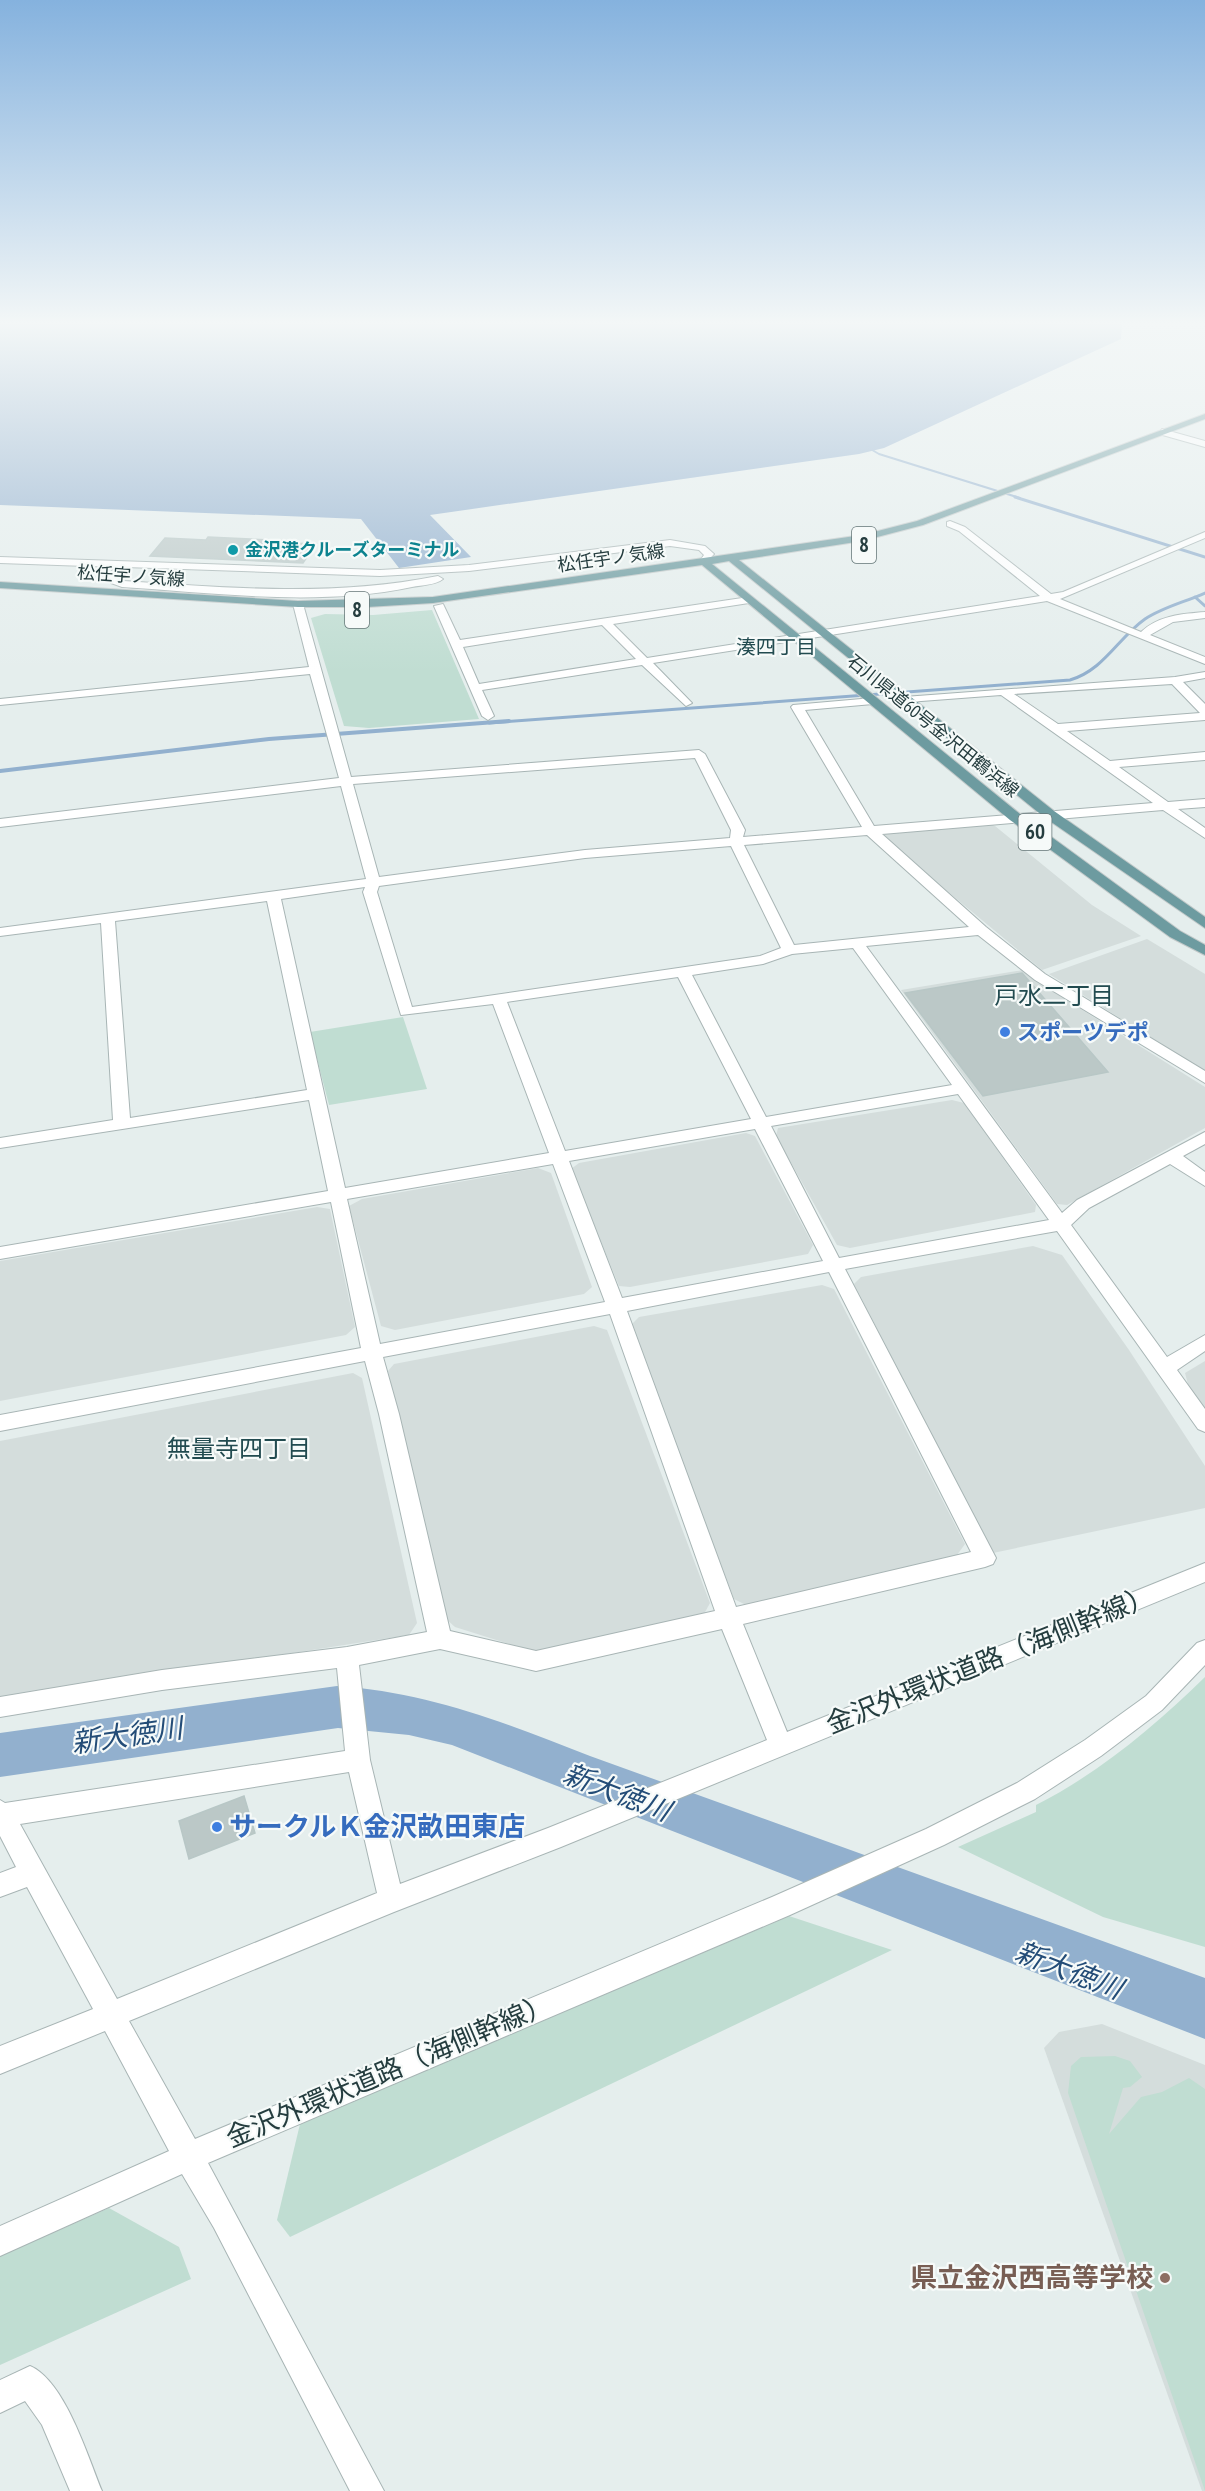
<svg xmlns="http://www.w3.org/2000/svg" width="1205" height="2491" font-family="'PT Sans Narrow','Noto Sans JP',sans-serif">
  <style>
    .built { fill: #d4dddc }
    .green { fill: #c0ddd2 }
    .water { fill: #92b0ce }
    .lines { fill: none; stroke-linecap: round; stroke-linejoin: round }
    .stream-far2 { stroke: #92b0ce; stroke-width: 2 }
    .stream-far1 { stroke: #92b0ce; stroke-width: 3 }
    .stream { stroke: #92b0ce; stroke-width: 4 }
    .building { fill: #bbc8c7; stroke: #b8c7c6; stroke-width: 1.5 }
    .minor-casing { stroke: #a8b5b5; stroke-width: 2 }
    .major-casing { stroke: #c2c9c9; stroke-width: 2 }
    .minor { fill: #fff; fill-rule: evenodd }
    .major { fill: #6d9ba0; fill-rule: evenodd }
    .culture-dot { fill: #0f9aa8; stroke: #f6faf9; stroke-width: 2 }
    .shop-dot { fill: #3f7fe0; stroke: #f6faf9; stroke-width: 2 }
    .education-dot { fill: #8d6e63; stroke: #f6faf9; stroke-width: 2 }
    .labels { text-anchor: middle; stroke-width: 4.5; stroke-linejoin: round; paint-order: stroke }
    .far-culture-label { font-size: 18px; font-weight: bold; fill: #0d838f; stroke: #f6faf9; text-anchor: start }
    .far-street-label { font-size: 18px; fill: #253d3f; stroke: #f6faf9 }
    .far-neighbourhood-label { font-size: 20px; fill: #224b50; stroke: #f6faf9 }
    .shield { fill: #f6faf9; stroke: #647677; stroke-width: 1.5 }
    .shield-label { font-size: 21px; font-weight: bold; fill: #253d3f }
    .shop-label { font-size: 22px; font-weight: bold; fill: #366cbe; stroke: #f6faf9; text-anchor: start }
    .neighbourhood-label { font-size: 24px; fill: #224b50; stroke: #f6faf9 }
    .near-street-label { font-size: 27px; fill: #253d3f; stroke: #f6faf9 }
    .near-shop-label { font-size: 27px; font-weight: bold; fill: #366cbe; stroke: #f6faf9; text-anchor: start }
    .near-education-label { font-size: 27px; font-weight: bold; fill: #785e54; stroke: #f6faf9; text-anchor: end }
    .near-water-label { font-size: 28px; font-style: italic; fill: #234c77; stroke: #f6faf9 }
  </style>
  <rect width="100%" height="100%" fill="#e5eeed"/>
  <g class="built">
    <path d="M987,823L995,826L1092,905L1141,936L1042,970L882,837L888,832Z"/>
    <path d="M1147,939L1205,974V1071L1049,974Z"/>
    <path d="M1023,970L1033,979L1205,1087V1128L1067,1205L1057,1204L901,990Z"/>
    <path d="M952,1100L964,1103L1036,1205L1035,1212L850,1248L837,1245L776,1136L778,1128Z"/>
    <path d="M746,1133L755,1136L813,1245L808,1254L630,1287L619,1286L571,1169L579,1163Z"/>
    <path d="M538,1168L551,1173L592,1287L584,1294L395,1330L381,1326L349,1206L362,1199Z"/>
    <path d="M317,1207L330,1209L355,1327L346,1335L0,1401V1261Z"/>
    <path d="M1033,1246L1062,1255L1129,1350L1205,1466V1508L993,1553L854,1284L861,1277Z"/>
    <path d="M822,1285L834,1289L965,1544L957,1555L746,1605L734,1599L630,1326L639,1317Z"/>
    <path d="M594,1326L607,1330L710,1603L704,1614L545,1651L528,1650L455,1627L445,1618L388,1371L394,1364Z"/>
    <path d="M1205,1361V1409L1189,1388L1185,1373Z"/>
    <path d="M353,1373L362,1378L417,1623L409,1635L0,1698V1441Z"/>
    <path d="M1102,2024L1205,2065V2491H1202L1044,2048L1059,2032Z"/>
  </g>
  <g class="green">
    <path d="M432,610L479,719L369,728L344,726L311,618L325,614L373,615Z"/>
    <path d="M403,1017L427,1089L329,1105L310,1032Z"/>
    <path d="M1205,1677V1947L1103,1917L958,1847L1036,1812V1805C1099,1773 1155,1726 1205,1677Z"/>
    <path d="M789,1916L892,1950L290,2237L277,2220L300,2124Z"/>
    <path d="M1115,2056L1130,2061L1142,2077L1130,2087L1123,2088L1109,2134L1141,2097L1162,2092L1189,2078L1205,2089V2491L1068,2093L1071,2066L1081,2057Z"/>
    <path d="M109,2208L179,2247L191,2279L0,2365V2256Z"/>
  </g>
  <g class="water">
    <path d="M0,324H1122L1121,339L884,448L859,454L430,515L471,557L399,568L361,519L0,505Z"/>
    <path d="M337,1686C427,1692 507,1723 590,1756L1205,1978V2039L452,1745L409,1735L338,1728L0,1777V1733Z"/>
  </g>
  <g class="lines">
    <path class="stream-far2" d="M867,447L879,454L1020,498"/>
    <g class="stream-far1">
      <path d="M1015,497L1205,557"/>
      <path d="M1195,597L1205,606"/>
      <path d="M489,723L1070,680C1104,670 1118,638 1145,619C1163,607 1185,602 1205,593"/>
    </g>
    <path class="stream" d="M0,771L269,739L509,721"/>
  </g>
  <g class="building">
    <path d="M208,537L291,541L289,543L316,544L303,563L150,556L165,538L206,540Z"/>
    <path d="M1022,973L1023,974L1108,1072L983,1096L905,993Z"/>
    <path d="M244,1796L255,1833L189,1859L179,1821Z"/>
  </g>
  <g class="lines">
    <g class="minor-casing">
      <g id="minor">
        <path d="M1162,429L1205,441V447L1159,434Z"/>
        <path d="M950,521L965,527L1051,594L1063,592L1205,532V538L1060,599L1141,632C1159,615 1182,614 1205,612V618L1173,622L1150,635L1205,657V664L1047,601L653,663L690,701L692,703L686,706L642,665L482,690L494,716L488,720L482,716L434,606L443,604L460,640L749,597L754,600L749,603L613,624L647,658L1040,596L959,531L947,526V522ZM602,625L636,659L479,684L463,647Z"/>
        <path d="M670,540L705,546L714,554L704,565L699,562L704,555L699,550L670,546L469,571L380,576L125,567L118,577L124,581C230,588 333,597 438,576L443,579C436,585 422,585 412,587C317,607 218,593 122,587L111,583L108,577L115,567L0,563V557L380,570L469,565Z"/>
        <path d="M298,601L303,604L351,777L699,750L705,754L745,830L743,837L862,827L791,707L793,705L873,698L879,701L873,704L805,710L874,826L1153,803L1001,695L908,702L902,699L904,697L1175,677L1205,672V678L1183,682L1205,704V720L1067,731L1110,761L1205,752V760L1119,767L1168,802L1205,799V807L1178,809L1205,828V838L1163,810L882,834L986,927L1045,974L1205,1071V1083L1035,980L978,935L866,946L1062,1213L1077,1200L1205,1132V1144L1183,1156L1205,1172V1186L1170,1164L1089,1208L1071,1225L1167,1357L1205,1335V1351L1177,1370L1205,1409V1432L1198,1429L1057,1231L845,1269L996,1558L993,1564L985,1567L743,1624L787,1732L1205,1563V1582L561,1847L394,1912L129,2021L195,2139L772,1897L926,1829L1017,1783L1085,1740L1146,1696L1197,1643L1205,1640V1665L1162,1710L1101,1756L1035,1799L944,1845L790,1915L208,2163L384,2491H350L214,2228L182,2174L0,2256V2226L169,2151L105,2031L0,2074V2046L93,2009L27,1887L0,1897V1873L16,1867L0,1836V1800L5,1803L345,1751L337,1668L162,1690L0,1717V1697L162,1670L347,1647L427,1632L379,1414L365,1361L0,1431V1415L361,1348L331,1202L0,1259V1247L328,1191L309,1100L0,1148V1138L113,1120L101,923L0,936V928L366,879L341,786L0,827V819L339,778L310,674L0,705V699L309,667L293,604ZM1172,684L1200,713L1058,724L1014,694ZM695,758L731,830L730,838L585,850L379,877L353,784ZM867,835L969,927L794,945L744,845ZM731,846L781,948L760,956L412,1007L377,892L379,886L585,858ZM365,887L363,892L401,1015L493,1004L549,1153L345,1188L281,899ZM267,901L307,1090L130,1118L115,921ZM853,948L952,1085L766,1117L692,975L763,964L792,954ZM678,977L751,1119L565,1151L507,1002ZM958,1094L1049,1220L839,1258L771,1126ZM755,1129L823,1261L622,1298L569,1161ZM553,1164L605,1302L380,1344L347,1199ZM829,1272L971,1552L736,1607L627,1311ZM610,1314L715,1611L536,1651L450,1631L399,1414L383,1357ZM722,1629L767,1740L548,1828L400,1884L370,1760L359,1665L440,1649L536,1671ZM349,1772L377,1893L117,1999L20,1824Z"/>
        <path d="M30,2366C65,2381 88,2457 102,2491H70L42,2425L25,2401L0,2413V2380Z"/>
      </g>
    </g>
    <g class="major-casing">
      <path id="major" d="M1205,414V419L923,525L862,541L739,560L1054,811L1205,917V928L1044,817L729,561L712,564L1020,814L1180,931L1205,945V955L1170,937L1010,820L702,565L433,603L367,607H298L0,588V582L298,601L433,597L862,535L917,521Z"/>
    </g>
    <use href="#minor" class="minor"/>
    <use href="#major" class="major"/>
  </g>
  <linearGradient id="sky" x2="0" y2="1"><stop stop-color="#85b2de"/><stop offset="0.48" stop-color="#f3f7f7"/><stop offset="1" stop-color="#f3f7f7" stop-opacity="0"/></linearGradient>
  <rect width="1205" height="673" fill="url(#sky)"/>
  <circle class="culture-dot" cx="233" cy="550" r="6"/>
  <g class="shop-dot">
    <circle cx="1005" cy="1032" r="6"/>
    <circle cx="217" cy="1827" r="6"/>
  </g>
  <circle class="education-dot" cx="1165" cy="2278" r="6"/>
  <g class="labels">
    <g class="far-culture-label">
      <text x="245" y="556">金沢港クルーズターミナル</text>
    </g>
    <g class="far-street-label">
      <text transform="translate(611 558) rotate(-8)" y="6">松任宇ノ気線</text>
      <text transform="translate(131 576) rotate(4)" y="6">松任宇ノ気線</text>
      <text transform="translate(933 726) rotate(39)" y="6">石川県道60号金沢田鶴浜線</text>
    </g>
    <g class="far-neighbourhood-label">
      <text x="776" y="654">湊四丁目</text>
    </g>
    <g class="shield">
      <rect x="852" y="527" width="24" height="36" rx="4.5"/>
      <rect x="345" y="592" width="24" height="36" rx="4.5"/>
      <rect x="1018.5" y="814" width="33" height="36" rx="4.5"/>
    </g>
    <g class="shield-label">
      <text x="864" y="552">8</text>
      <text x="357" y="617">8</text>
      <text x="1035" y="839">60</text>
    </g>
    <g class="shop-label">
      <text x="1017" y="1040">スポーツデポ</text>
    </g>
    <g class="neighbourhood-label">
      <text x="1054" y="1004">戸水二丁目</text>
      <text x="239" y="1457">無量寺四丁目</text>
    </g>
    <g class="near-street-label">
      <text transform="translate(990 1660) rotate(-22)" y="9">金沢外環状道路（海側幹線）</text>
      <text transform="translate(389 2071) rotate(-23)" y="9">金沢外環状道路（海側幹線）</text>
    </g>
    <g class="near-shop-label">
      <text x="229" y="1836">サークルＫ金沢畝田東店</text>
    </g>
    <g class="near-education-label">
      <text x="1153" y="2287">県立金沢西高等学校</text>
    </g>
    <g class="near-water-label">
      <text transform="translate(127 1735) rotate(-8)" y="10">新大徳川</text>
      <text transform="translate(617 1792) rotate(21)" y="10">新大徳川</text>
      <text transform="translate(1069 1970) rotate(21)" y="10">新大徳川</text>
    </g>
  </g>
</svg>
